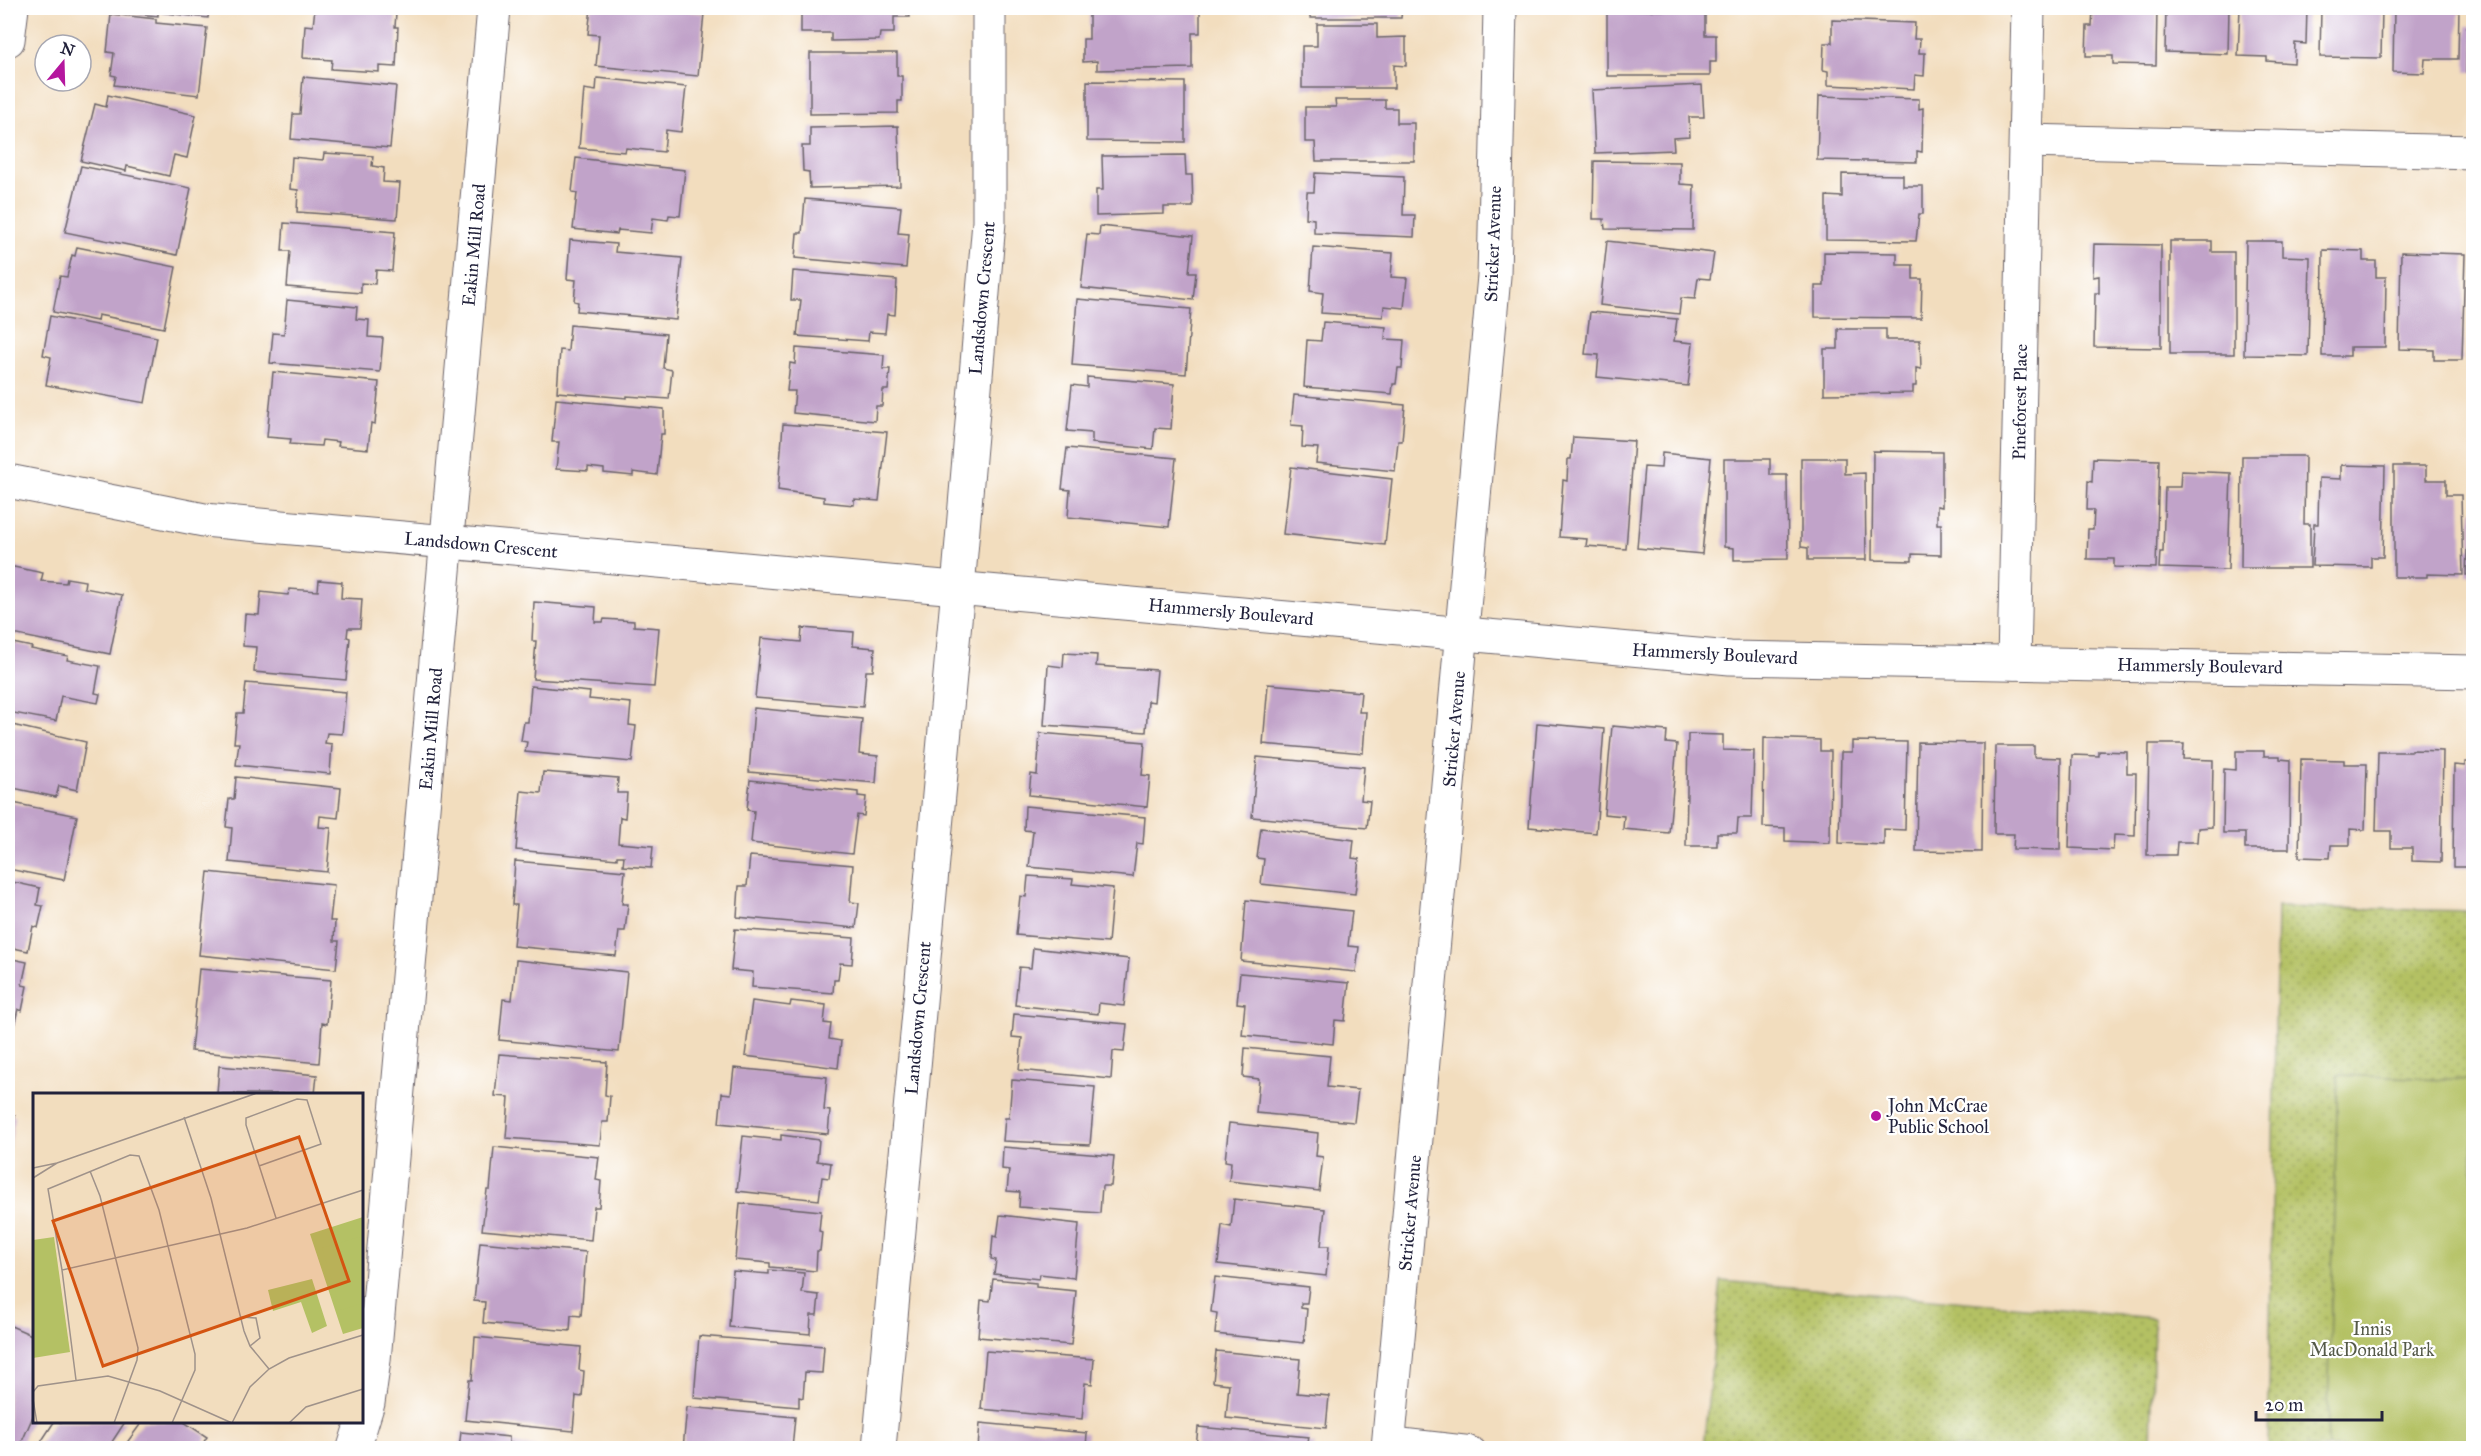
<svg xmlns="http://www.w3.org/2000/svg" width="2481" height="1456" font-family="'IM FELL Great Primer',serif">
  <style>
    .park { fill: url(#park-dots); stroke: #6b7250; stroke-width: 1.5 }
    .garden { fill: #b4c164; stroke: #6b7250; stroke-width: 1.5 }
    .building { fill: #c1a3c9 }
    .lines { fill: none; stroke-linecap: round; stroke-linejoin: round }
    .lane-casing { stroke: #6b6369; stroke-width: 20 }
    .street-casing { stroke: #6b6369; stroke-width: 35 }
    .lane { stroke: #fff; stroke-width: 18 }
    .street { stroke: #fff; stroke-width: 33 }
    .poi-dot { fill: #b5179e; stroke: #fff; stroke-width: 2 }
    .labels { text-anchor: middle; stroke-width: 4.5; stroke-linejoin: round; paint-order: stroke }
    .street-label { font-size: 18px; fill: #22223b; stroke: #fff }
    .poi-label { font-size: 18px; fill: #22223b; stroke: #fff; text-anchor: start }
    .park-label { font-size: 18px; fill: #555a49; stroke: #fff }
    .inset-road { fill: none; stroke: #9f928a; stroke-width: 1.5 }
    .view { fill: #d45411; fill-opacity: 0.15; stroke: #d45411; stroke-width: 3 }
    .inset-edge { fill: none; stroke: #22223b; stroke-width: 3 }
  </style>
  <defs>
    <pattern id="park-dots" width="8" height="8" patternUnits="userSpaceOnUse" patternTransform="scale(1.5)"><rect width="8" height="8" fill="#b4c164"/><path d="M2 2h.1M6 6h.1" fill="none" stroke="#929c54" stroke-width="1.8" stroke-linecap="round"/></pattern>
  </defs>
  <rect width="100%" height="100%" fill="#fff"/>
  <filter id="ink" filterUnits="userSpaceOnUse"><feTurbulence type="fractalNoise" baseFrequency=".0167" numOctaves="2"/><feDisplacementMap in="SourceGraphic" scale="12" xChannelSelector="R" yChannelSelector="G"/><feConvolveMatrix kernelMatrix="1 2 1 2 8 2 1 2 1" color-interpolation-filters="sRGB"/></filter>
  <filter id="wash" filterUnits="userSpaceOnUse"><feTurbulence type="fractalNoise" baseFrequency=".008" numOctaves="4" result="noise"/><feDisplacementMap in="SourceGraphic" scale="24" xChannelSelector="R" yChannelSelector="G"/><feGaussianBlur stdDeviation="1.35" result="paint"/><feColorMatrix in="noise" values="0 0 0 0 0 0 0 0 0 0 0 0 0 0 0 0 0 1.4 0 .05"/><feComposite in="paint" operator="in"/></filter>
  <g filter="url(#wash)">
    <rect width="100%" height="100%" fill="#f2ddbe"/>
    <g class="park">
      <path d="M2277,907L2473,911V1448H2268Z"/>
      <path d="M1721,1281L2154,1318L2151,1448H1703Z"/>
    </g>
    <path class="garden" d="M2338,1075L2473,1080V1448H2327Z"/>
    <g id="blocks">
      <g class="building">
        <path d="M111,8H209L208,18L158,12V16L111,11Z"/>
        <path d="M315,8L396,13L395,27H398L396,67L379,66V72L331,69L332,60L303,58L305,25L313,26Z"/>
        <path d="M591,8H649L704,13L698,76L596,66L599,35L588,34Z"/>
        <path d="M801,8H909L910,17H894V33H880L879,40L831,41V33H801Z"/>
        <path d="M1200,8V33H1192V68L1097,70V61L1083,62V39H1089V9Z"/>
        <path d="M1310,8H1402L1401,18H1310Z"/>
        <path d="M2093,8H2157L2156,65L2113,64V56H2086L2087,26H2092Z"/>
        <path d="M2166,8H2229L2228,54L2165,52Z"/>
        <path d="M2240,8H2307L2306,44L2295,43L2294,63L2267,61V57L2238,56Z"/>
        <path d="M2321,8H2382L2381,58L2320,57Z"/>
        <path d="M2394,8H2459L2458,59H2425L2424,73L2393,72Z"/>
        <path d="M1607,10L1705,11V35H1716V62H1710V76H1607Z"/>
        <path d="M111,14L156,19V23L207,28L199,95L114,85L116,76L111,75L114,53L107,52Z"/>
        <path d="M1832,20L1915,23L1914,39H1920L1919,53H1925L1924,76L1915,75L1914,89L1828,85V71L1823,70L1824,43H1832Z"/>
        <path d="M1317,24H1377V38L1406,37V66L1394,65V88H1302V46H1317Z"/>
        <path d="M2467,26H2474V72H2466Z"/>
        <path d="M810,53H897V76H902V101H898V113L810,114Z"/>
        <path d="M303,77L396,86L390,148L291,139L293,114H300Z"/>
        <path d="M597,78L686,87L681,132L666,130L664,152L626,148L625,152L579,148L584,89L596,91Z"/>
        <path d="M1087,81L1185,82V142L1087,141Z"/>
        <path d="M1702,85L1704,117H1689L1690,137L1673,138L1674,150L1595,153L1592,90Z"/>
        <path d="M108,95L196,115L187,158L174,155L169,176L127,166L126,171L81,161L95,104L106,107Z"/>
        <path d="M1819,96L1919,99V109L1923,108L1922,152L1917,151V162L1817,160Z"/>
        <path d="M1335,100H1385V108H1397V123H1414V161H1316L1315,142H1305V107H1336Z"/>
        <path d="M898,126L900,186L810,188L809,172L803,171L802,146H810V128Z"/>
        <path d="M324,153L373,156L372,166L384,168L383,182L400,183L397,219L297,212L298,190L290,189L292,157L323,160Z"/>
        <path d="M1185,155L1186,175H1192L1193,207H1164V214L1096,216V190H1103L1102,156Z"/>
        <path d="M576,158L685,170L680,216L669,215L668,220L653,218L651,233L618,230L617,234L573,229L577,193L572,192Z"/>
        <path d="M1594,161L1680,162V184L1694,185L1693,230L1605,229L1604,219H1593Z"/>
        <path d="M81,166L191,188L177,255L65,232Z"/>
        <path d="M1315,173L1404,177L1403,215H1415L1414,237L1314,233V219L1306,218L1307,192H1314Z"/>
        <path d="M1842,174L1903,175V186H1923V214H1919L1916,241L1826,240V196L1842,197Z"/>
        <path d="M805,199L901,207L898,233L909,234L906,268L795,258L797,233H802Z"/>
        <path d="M284,223L395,232L392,271L376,270L375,284L361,283V293L287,287L290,251H282Z"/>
        <path d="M1100,226L1193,236L1189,272H1196L1193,300L1081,288L1087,234L1099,235Z"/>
        <path d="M570,240L616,244L615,252L682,258L676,320L577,311L578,302L574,301L576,280L567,279Z"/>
        <path d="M1607,241L1714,253L1710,279L1698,278L1695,299L1681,298L1679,314L1600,305Z"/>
        <path d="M2170,241H2212V252H2234V354H2170Z"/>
        <path d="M2246,241H2282V256L2310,257L2308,356L2244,355Z"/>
        <path d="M2094,244L2161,245V348L2094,347L2095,293H2099V276L2093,277Z"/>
        <path d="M77,247L176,267L164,328L98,315L97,321L53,312L60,276L67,277L72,255L75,256Z"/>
        <path d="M1313,247L1393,253L1391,277L1407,278L1404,308L1384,306L1383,317L1321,313L1323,293L1310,291Z"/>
        <path d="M2323,250L2363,251V261H2376V277H2386L2385,347H2350V356H2322Z"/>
        <path d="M1824,252L1897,253V265H1913V279H1922L1921,318L1815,317V286H1824Z"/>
        <path d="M2401,252L2465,254L2462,360H2434V350L2399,349Z"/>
        <path d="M793,271L897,280L895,315L887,314L885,333L869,332L868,341L797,336L801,300H791Z"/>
        <path d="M1077,299L1191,309L1186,374L1072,365Z"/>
        <path d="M287,300L357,307L356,319L369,320L368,337L383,338L380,372L270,363L273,333L284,334Z"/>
        <path d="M1590,312L1677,319L1674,341L1693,343L1688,386L1597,377L1599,355L1585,354Z"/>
        <path d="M50,316L157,337L145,403L46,385L51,357L43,355Z"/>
        <path d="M1323,322L1386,327L1385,339L1404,340L1402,368H1398L1396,384H1393L1392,394L1304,387L1307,340L1321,341Z"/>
        <path d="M570,325L666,334L663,368L672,370L669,399L627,396V398L557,392L560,350L568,351Z"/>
        <path d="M1838,329H1886V340H1920L1921,369L1916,368V386H1913V393L1824,394V349H1838Z"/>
        <path d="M796,348L884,355L883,369H890L888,390H883L882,406H876L875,421L793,413L795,391H787L790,363L795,364Z"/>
        <path d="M273,372L379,382L375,424L371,423L368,449L338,446L339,442L322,440L321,446L290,444L291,439L267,437Z"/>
        <path d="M1087,377L1174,384L1171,429L1155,428L1153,449L1092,443V433L1067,431L1072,385L1087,387Z"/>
        <path d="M1294,395L1405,405L1402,441H1398L1395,471L1316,463L1318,448L1302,447L1303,426L1291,425Z"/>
        <path d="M556,399L664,409V434H661L657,475L633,472V476L604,473V469L588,467V471L556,469L559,442H552Z"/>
        <path d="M783,424L887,432L879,501L854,499V505L824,502V497L778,490Z"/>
        <path d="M1573,437L1634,441L1626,549L1586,546L1587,539L1559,537L1563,480L1567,481L1568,459H1571Z"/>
        <path d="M1067,448L1176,458L1169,527L1068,517L1070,490L1062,489Z"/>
        <path d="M1873,451L1942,452V507L1937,506V524H1941V555L1912,554V561L1872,560Z"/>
        <path d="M1662,453L1711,458L1702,554L1637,548L1644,467L1661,468Z"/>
        <path d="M2242,456H2305L2304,524H2310V568H2241Z"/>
        <path d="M1801,458H1845V474L1865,473L1866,560H1808V548L1801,547Z"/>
        <path d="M2093,458L2159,460L2156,568L2114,567V559H2087L2088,529H2093L2094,510H2087L2088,481L2092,482Z"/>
        <path d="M1724,459H1770V475H1787L1788,559L1734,560V548L1724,547Z"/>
        <path d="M2341,465L2385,466L2383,557H2371V567L2312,566L2314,524H2318L2319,478L2341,479Z"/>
        <path d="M2394,466H2426V480H2446V495H2461L2463,575L2427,574V577H2394Z"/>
        <path d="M1291,467L1392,479L1385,545L1283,534Z"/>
        <path d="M2181,471L2231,473L2228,570L2159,568L2160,552H2163L2165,487H2180Z"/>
        <path d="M2471,510H2474V575H2466L2467,549H2471Z"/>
        <path d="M9,566L43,573L41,581L66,583L67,578L85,581L84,588L122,595L110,654L8,633Z"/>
        <path d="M319,580L342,582L341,598L362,599L360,628H348L347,637L350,638L346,680L254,672L256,647L243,646L245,614L259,615L261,592L288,595L289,589L318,591Z"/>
        <path d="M534,602L596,607L595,622H603L604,619L634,621V626L659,628L654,687L533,679L536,641H532Z"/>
        <path d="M802,628L854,632L853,646L875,648L873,671H866L863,707L755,698L761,638L801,642Z"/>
        <path d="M8,642L32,647L31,649L68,656L67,660L100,666L95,693L100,694L98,703L61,696L56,721L8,712Z"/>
        <path d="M1064,653L1097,655L1096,666L1157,670L1154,702L1148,701L1146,732L1044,725L1048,665L1063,667Z"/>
        <path d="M246,683L346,692L342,734L327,733L325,743L332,744L330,774L236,765L239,743H234L237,713H243Z"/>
        <path d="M1268,684L1361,692L1359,712H1366L1363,753L1263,744Z"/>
        <path d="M531,686L590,692L589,699L631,703L629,725L636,726L632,762L525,752L527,742L521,741L524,722H528Z"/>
        <path d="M754,708L862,719L859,754L878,756L876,783L749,772Z"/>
        <path d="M1537,723L1604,729L1596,833L1529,827Z"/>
        <path d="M8,724L86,742L77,790L59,786L56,797L8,787Z"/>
        <path d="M1612,726L1667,731L1666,743L1677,744L1669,833L1623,829L1624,816L1604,814Z"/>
        <path d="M1040,733L1145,742L1142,775L1150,776L1147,807L1029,795L1031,774L1037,775Z"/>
        <path d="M1688,734L1723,735V750L1754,751L1752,818H1738L1737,833H1717V846H1686Z"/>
        <path d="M1764,738L1820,740V751H1831L1830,843L1785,841V828L1763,827Z"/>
        <path d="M1852,741L1907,742L1905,830L1884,829V845L1839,843L1841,752H1852Z"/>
        <path d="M1918,742L1983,743L1982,852L1916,851Z"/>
        <path d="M2149,744H2184L2183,759L2213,760L2212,827L2198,828L2197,842H2177L2176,855H2147Z"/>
        <path d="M1995,746H2034V757L2061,758L2060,850L2013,849L2014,834H1994Z"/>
        <path d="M2411,750L2443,751L2441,862L2412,861V848H2391V831H2376L2378,752H2411Z"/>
        <path d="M2099,751L2127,752V773H2136L2135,836L2114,835L2113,850L2069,848L2072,755L2099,756Z"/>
        <path d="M2236,751H2264V756H2280V759L2290,760L2289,849H2245V833H2223L2224,769L2236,770Z"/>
        <path d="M1257,757L1364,767L1361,800L1370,801L1367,828L1252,817Z"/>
        <path d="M2301,759L2344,760V764H2367L2365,830L2350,829V845H2331L2330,858L2299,857Z"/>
        <path d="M2465,762H2474V867H2453L2454,765L2465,766Z"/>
        <path d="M543,772L618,778L617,793H627L625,818L620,817L618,843L653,846L651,868L623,866L624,856H617V859L516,850L521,791L541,793Z"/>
        <path d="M236,777L341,788L338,818L320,816L319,827L331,828L327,872L229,862L232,828L226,827L229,799H234Z"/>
        <path d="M750,780L858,792V796L866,797L864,816L857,815L852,854L751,843L754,811L747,810Z"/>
        <path d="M8,802L77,816L64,880L8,869Z"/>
        <path d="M1025,806L1145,817L1143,844L1137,843L1133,877L1029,867L1033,831L1024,830Z"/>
        <path d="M1261,828L1354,840L1352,858L1359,859L1355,894L1261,884L1264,859L1257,858Z"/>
        <path d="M750,856L853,865L850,902L859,903L856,928L737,917L739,886H747Z"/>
        <path d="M515,861L625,871L622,904H628L625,931H619L616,956L513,946L517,905H512Z"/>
        <path d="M208,872L334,885L330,921H335L334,941H339L336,969L199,955Z"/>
        <path d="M1028,876L1073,879L1072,884L1113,888L1108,943L1016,935L1020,896L1026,897Z"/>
        <path d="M8,881L40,888L37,905L43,906L38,928L33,926L28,951L8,947Z"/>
        <path d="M1246,900L1352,911L1348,946L1359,947L1356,972L1241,961Z"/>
        <path d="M735,929L854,938L852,964L840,963L838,980H834L833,993L752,987L753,972L731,970Z"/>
        <path d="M1033,948L1129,959L1124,1006L1099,1003L1098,1014L1015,1005L1019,967L1031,968Z"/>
        <path d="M8,958L27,962L22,985L27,986L22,1011L18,1009L14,1026L8,1025Z"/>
        <path d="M516,960L627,972L619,1052L499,1040L503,999L512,1000Z"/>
        <path d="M199,969L331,980L327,1024L322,1023L319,1063L191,1051Z"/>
        <path d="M1240,973L1349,983L1345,1021L1335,1020L1333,1044L1242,1035L1245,1004L1237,1003Z"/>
        <path d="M752,1001L790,1006L791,1001L826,1005L824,1023L831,1024L829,1039L841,1041L838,1068L745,1056Z"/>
        <path d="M1014,1014L1127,1024L1124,1052L1113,1051L1111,1079L1019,1070L1022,1038L1012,1037Z"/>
        <path d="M1245,1048L1330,1056L1327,1087L1358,1090L1354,1122L1256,1113L1259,1079L1243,1077Z"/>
        <path d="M499,1054L607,1062L605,1095L610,1096L608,1122H602L600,1145L506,1138L509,1097L495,1096Z"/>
        <path d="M219,1066L317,1075L315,1094H217Z"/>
        <path d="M734,1068L827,1077L824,1110L830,1111L828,1134L719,1123L722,1093L731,1094Z"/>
        <path d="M1012,1080L1095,1087L1090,1145L1003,1141L1005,1118H1009Z"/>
        <path d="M8,1115L15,1116L9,1152H8Z"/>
        <path d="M1229,1123L1318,1133L1316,1156L1323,1157L1319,1191L1229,1181L1231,1162L1225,1161Z"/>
        <path d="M781,1135L819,1140L817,1161L831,1163L829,1178L822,1177L819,1200L737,1191L743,1136L781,1140Z"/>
        <path d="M494,1147L599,1157L596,1180L601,1181L599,1207H594L591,1240L482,1230L487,1190H490Z"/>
        <path d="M1003,1147L1114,1156L1111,1186H1102L1100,1213L1019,1207L1020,1192L1007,1191L1009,1170L1002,1169Z"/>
        <path d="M1234,1199L1325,1209L1321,1246H1329L1326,1276L1218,1264L1222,1225L1231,1227Z"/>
        <path d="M740,1203L821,1211L819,1231L822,1232L820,1251H817L816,1271L770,1267V1263L735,1260Z"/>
        <path d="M1000,1215L1079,1224L1074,1278L1040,1274L1039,1279L994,1274L996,1260L991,1259L993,1236L997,1237Z"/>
        <path d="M480,1242L586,1252L581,1316L571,1315L570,1331L483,1323L485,1302L474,1301Z"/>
        <path d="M769,1270L804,1273L802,1293L819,1295L817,1315H811L810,1334L729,1327L733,1271L769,1274Z"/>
        <path d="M1215,1277L1309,1287L1307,1303H1301V1308L1307,1309L1304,1343L1215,1334L1217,1313L1211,1312Z"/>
        <path d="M993,1279L1036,1283V1287L1076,1291L1071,1345L978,1337L981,1300L990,1301Z"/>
        <path d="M11,1326L34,1336V1414L20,1446L8,1440V1334Z"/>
        <path d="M699,1336L824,1346L822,1373L805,1372L803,1398L799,1397V1407L694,1398Z"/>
        <path d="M475,1337L581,1347L579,1370L584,1371L582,1397L576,1396L573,1431L465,1420L469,1380H472Z"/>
        <path d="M986,1351L1094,1359L1092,1384L1085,1383L1082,1419L981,1409Z"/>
        <path d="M1216,1351L1300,1359L1297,1393L1329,1396L1326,1428L1226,1418L1229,1384L1213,1382Z"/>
        <path d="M687,1407L795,1417L792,1448H683Z"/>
        <path d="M54,1422H125L108,1448H37Z"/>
        <path d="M142,1422H184L207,1437L200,1448H123Z"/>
        <path d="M980,1423L1087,1433L1086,1448H978Z"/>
        <path d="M1198,1427L1309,1437L1308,1443L1315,1444L1314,1448H1196Z"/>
        <path d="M461,1432L509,1437V1443L544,1448H459Z"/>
      </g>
    </g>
  </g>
  <g filter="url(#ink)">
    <use href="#blocks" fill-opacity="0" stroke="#6b6369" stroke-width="1.5"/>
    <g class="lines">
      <g class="lane-casing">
        <path id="lane" d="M1389,1436L1469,1445L1476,1448"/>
      </g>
      <g class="street-casing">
        <g id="street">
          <path d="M8,40L12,8"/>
          <path d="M2026,141L2474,152"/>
          <path d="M8,481L204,520L1730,658L2474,672"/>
          <path d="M2014,663L2028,8"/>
          <path d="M354,1448L368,1403L374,1360L494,8"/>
          <path d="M879,1448L958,588L989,222V8"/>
          <path d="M1388,1448L1494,276L1500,8"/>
        </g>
      </g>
      <use href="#lane" class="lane"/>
      <use href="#street" class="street"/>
    </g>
  </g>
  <circle class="poi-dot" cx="1876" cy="1116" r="6"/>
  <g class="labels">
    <g class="street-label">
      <text transform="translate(1493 244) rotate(-88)" y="6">Stricker Avenue</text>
      <text transform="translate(474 245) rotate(-85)" y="6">Eakin Mill Road</text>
      <text transform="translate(982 298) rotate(-85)" y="6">Landsdown Crescent</text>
      <text transform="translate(2020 402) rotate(-89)" y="6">Pineforest Place</text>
      <text transform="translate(481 545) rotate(5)" y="6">Landsdown Crescent</text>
      <text transform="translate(1231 612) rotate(5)" y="6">Hammersly Boulevard</text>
      <text transform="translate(1715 654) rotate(3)" y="6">Hammersly Boulevard</text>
      <text transform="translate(2200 666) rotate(1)" y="6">Hammersly Boulevard</text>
      <text transform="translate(431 729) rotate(-85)" y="6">Eakin Mill Road</text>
      <text transform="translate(1454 729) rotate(-85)" y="6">Stricker Avenue</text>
      <text transform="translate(918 1018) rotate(-85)" y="6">Landsdown Crescent</text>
      <text transform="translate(1410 1213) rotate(-85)" y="6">Stricker Avenue</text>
    </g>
    <g class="poi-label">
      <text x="1888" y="1112">John McCrae<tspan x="1888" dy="21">Public School</tspan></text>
    </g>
    <g class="park-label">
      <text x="2372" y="1335">Innis<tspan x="2372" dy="21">MacDonald Park</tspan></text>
    </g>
  </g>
  <g transform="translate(33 1093)">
    <rect width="330" height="330" fill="#f2ddbe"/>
    <path d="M21,144L37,259L0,265V147Z" fill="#b4c164"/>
    <path d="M330,124V235L310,241L277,141ZM279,186L294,233L279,240L268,209L240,218L235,197Z" fill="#b4c164"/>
    <path d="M326,144L330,156V210L308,217L289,155Z" fill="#b4c164"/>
    <path class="inset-road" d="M151,24L178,105L211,238L217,253L236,276M226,73L288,51L274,7L264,6L213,25V32L243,125M0,75L24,70L224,0M57,78L67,103L105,255L104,267L81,330M0,85L24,70M29,177L15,96L97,62L106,63L126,117L162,261V277L139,330M207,224L223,225L227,245L217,253M43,287L29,177L214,135L330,97M0,299L5,293L75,283L127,298L199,330M0,306L4,330M199,330L217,294L236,276L256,265L330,242M256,330L273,314L330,296"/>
    <path class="view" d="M266,44L316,188L70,273L20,128Z"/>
    <rect width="330" height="330" class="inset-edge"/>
  </g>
  <rect width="2481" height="1456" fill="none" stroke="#fff" stroke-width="30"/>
  <g transform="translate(63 63) rotate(19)"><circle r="28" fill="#ffffff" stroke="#a7a7b1" stroke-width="1.5"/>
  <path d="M0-4.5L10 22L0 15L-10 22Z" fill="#b5179e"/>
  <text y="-9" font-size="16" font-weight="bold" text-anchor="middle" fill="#22223b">N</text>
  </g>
  <path d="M2256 1411v9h126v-9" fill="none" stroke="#22223b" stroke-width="3"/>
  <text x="2265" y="1411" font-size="18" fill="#22223b" stroke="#ffffff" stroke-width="4.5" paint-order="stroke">20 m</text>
</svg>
